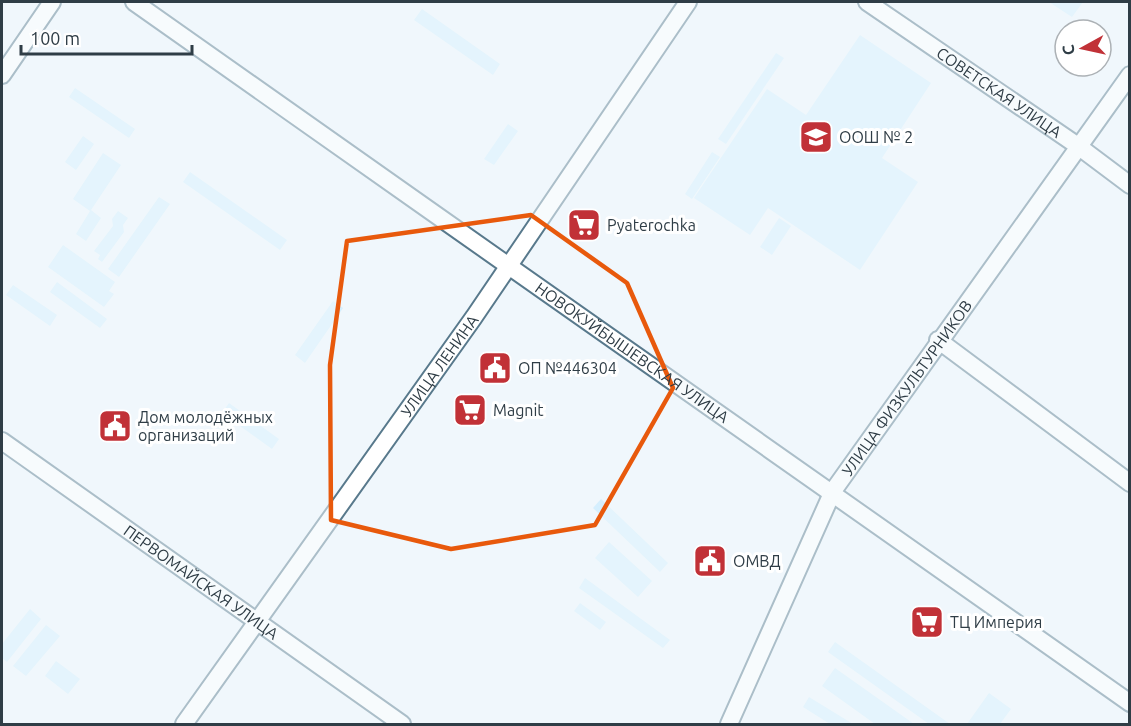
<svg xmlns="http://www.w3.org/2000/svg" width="1131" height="726" font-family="Ubuntu,sans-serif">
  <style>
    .built { fill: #d5effe }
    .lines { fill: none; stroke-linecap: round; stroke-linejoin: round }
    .minor-casing { stroke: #58798c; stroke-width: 20 }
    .minor { stroke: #fff; stroke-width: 16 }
    .marked { fill: none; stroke: #e8590c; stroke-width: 4.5; stroke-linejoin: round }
    .labels { text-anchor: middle; stroke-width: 6; stroke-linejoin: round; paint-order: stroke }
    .street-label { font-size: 16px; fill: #2f3d46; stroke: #fff }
    .poi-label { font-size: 16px; fill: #2f3d46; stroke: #fff; text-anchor: start }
  </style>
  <rect width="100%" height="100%" fill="#f0f7fc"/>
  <g class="built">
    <path d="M1049,2H1083L1072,17Z"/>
    <path d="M422,9L500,64L493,75L414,20Z"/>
    <path d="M860,35L931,83L882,158L918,182L860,270L768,208L750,235L694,198L767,89L806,115Z"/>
    <path d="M776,53L784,58L726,144L718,139Z"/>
    <path d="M75,88L135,129L129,138L69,97Z"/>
    <path d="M508,124L518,131L494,165L484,159Z"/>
    <path d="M83,136L94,144L76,170L65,162Z"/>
    <path d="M712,152L720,157L692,199L685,194Z"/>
    <path d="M103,153L121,165L91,210L101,218L86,241L76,234L90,211L73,199Z"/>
    <path d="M190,172L287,240L280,250L183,182Z"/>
    <path d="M159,197L170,204L119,277L108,269Z"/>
    <path d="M118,211L128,218L123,225L124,232L102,262L98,259L100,255L94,251L113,226L112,219Z"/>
    <path d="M779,218L791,226L772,255L760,247Z"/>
    <path d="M63,245L115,282L109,291L114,294L104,307L48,267Z"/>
    <path d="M57,282L107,319L100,328L50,292Z"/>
    <path d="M13,285L57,315L50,326L6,295Z"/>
    <path d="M333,301L343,308L305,363L295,355Z"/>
    <path d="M229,403L279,439L272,449L222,413Z"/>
    <path d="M601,499L668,563L660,572L593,508Z"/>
    <path d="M609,542L652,581L638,597L595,558Z"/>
    <path d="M585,578L670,640L663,648L579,588Z"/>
    <path d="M580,603L606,622L600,630L574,611Z"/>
    <path d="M30,609L41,619L7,662L2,658V644Z"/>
    <path d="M46,625L60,636L26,676L13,666Z"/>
    <path d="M835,642L950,724H929L828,652Z"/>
    <path d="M56,661L80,679L68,694L45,676Z"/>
    <path d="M835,668L914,724H875L822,686Z"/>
    <path d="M989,693L1011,709L1000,724H967Z"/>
    <path d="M809,697L853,724H830L803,707Z"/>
  </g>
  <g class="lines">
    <g class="minor-casing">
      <g id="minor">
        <path id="s1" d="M134,2C465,237 799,467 1130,703"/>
        <path id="s2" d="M867,2L1078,146L1130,185"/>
        <path d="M2,75L52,2"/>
        <path d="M938,340L1130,483"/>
        <path id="s3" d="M2,441L402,724"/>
        <path id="s4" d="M184,724L474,317L688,2"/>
        <path id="s5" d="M729,724L833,491L1130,75"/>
      </g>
    </g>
    <use href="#minor" class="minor"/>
  </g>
  <path d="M0 0H1131V726H0ZM531,215L627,283L673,388L595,525L451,549L331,520L330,365L347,241Z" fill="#f0f7fc" fill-opacity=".55" fill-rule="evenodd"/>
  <path class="marked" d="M531,215L627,283L673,388L595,525L451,549L331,520L330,365L347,241Z"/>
  <defs>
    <g id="school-square" transform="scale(1.725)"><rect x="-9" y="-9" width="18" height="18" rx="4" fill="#c13137" stroke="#fff"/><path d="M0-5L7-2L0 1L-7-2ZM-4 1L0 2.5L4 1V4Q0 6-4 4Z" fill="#fff"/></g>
    <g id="supermarket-square" transform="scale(1.725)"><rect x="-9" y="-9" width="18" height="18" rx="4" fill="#c13137" stroke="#fff"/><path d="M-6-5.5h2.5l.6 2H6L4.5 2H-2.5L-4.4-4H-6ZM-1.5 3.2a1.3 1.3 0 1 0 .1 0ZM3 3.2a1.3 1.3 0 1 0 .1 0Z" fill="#fff"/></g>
    <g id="civic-square" transform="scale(1.725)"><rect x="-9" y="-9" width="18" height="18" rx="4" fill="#c13137" stroke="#fff"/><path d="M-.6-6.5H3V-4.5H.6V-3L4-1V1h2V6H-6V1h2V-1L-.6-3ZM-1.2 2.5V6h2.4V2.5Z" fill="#fff"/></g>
  </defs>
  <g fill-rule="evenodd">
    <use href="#school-square" x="816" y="137"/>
    <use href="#supermarket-square" x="584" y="225"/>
    <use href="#civic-square" x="495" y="368"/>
    <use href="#supermarket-square" x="470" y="410"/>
    <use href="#civic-square" x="115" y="426"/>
    <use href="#civic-square" x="710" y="561"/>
    <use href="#supermarket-square" x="927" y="622"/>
  </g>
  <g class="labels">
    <g class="street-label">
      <text dy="6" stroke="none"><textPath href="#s2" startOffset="160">СОВЕТСКАЯ УЛИЦА</textPath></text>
      <text dy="6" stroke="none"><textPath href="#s1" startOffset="609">НОВОКУЙБЫШЕВСКАЯ УЛИЦА</textPath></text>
      <text dy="6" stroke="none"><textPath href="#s4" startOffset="440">УЛИЦА ЛЕНИНА</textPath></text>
      <text dy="6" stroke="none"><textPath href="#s5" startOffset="382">УЛИЦА ФИЗКУЛЬТУРНИКОВ</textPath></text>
      <text dy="6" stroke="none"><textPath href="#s3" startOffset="244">ПЕРВОМАЙСКАЯ УЛИЦА</textPath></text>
    </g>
    <g class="poi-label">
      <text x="839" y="143">ООШ № 2</text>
      <text x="607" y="231">Pyaterochka</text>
      <text x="518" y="374">ОП №446304</text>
      <text x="493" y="416">Magnit</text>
      <text x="138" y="423">Дом молодёжных<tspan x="138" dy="18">организаций</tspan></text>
      <text x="733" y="567">ОМВД</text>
      <text x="950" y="628">ТЦ Империя</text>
    </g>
  </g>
  <rect width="1131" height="726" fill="none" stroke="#2f3d46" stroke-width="6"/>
  <g transform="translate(1083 48) rotate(262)"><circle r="28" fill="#ffffff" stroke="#acb1b5" stroke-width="1.5"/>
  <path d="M0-4.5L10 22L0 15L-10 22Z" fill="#c13137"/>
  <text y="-9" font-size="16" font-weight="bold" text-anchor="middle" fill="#2f3d46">С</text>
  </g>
  <path d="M21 45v9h171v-9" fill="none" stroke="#2f3d46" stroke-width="3"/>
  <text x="30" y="45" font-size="18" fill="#2f3d46" stroke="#ffffff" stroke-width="4.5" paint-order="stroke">100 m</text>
</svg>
